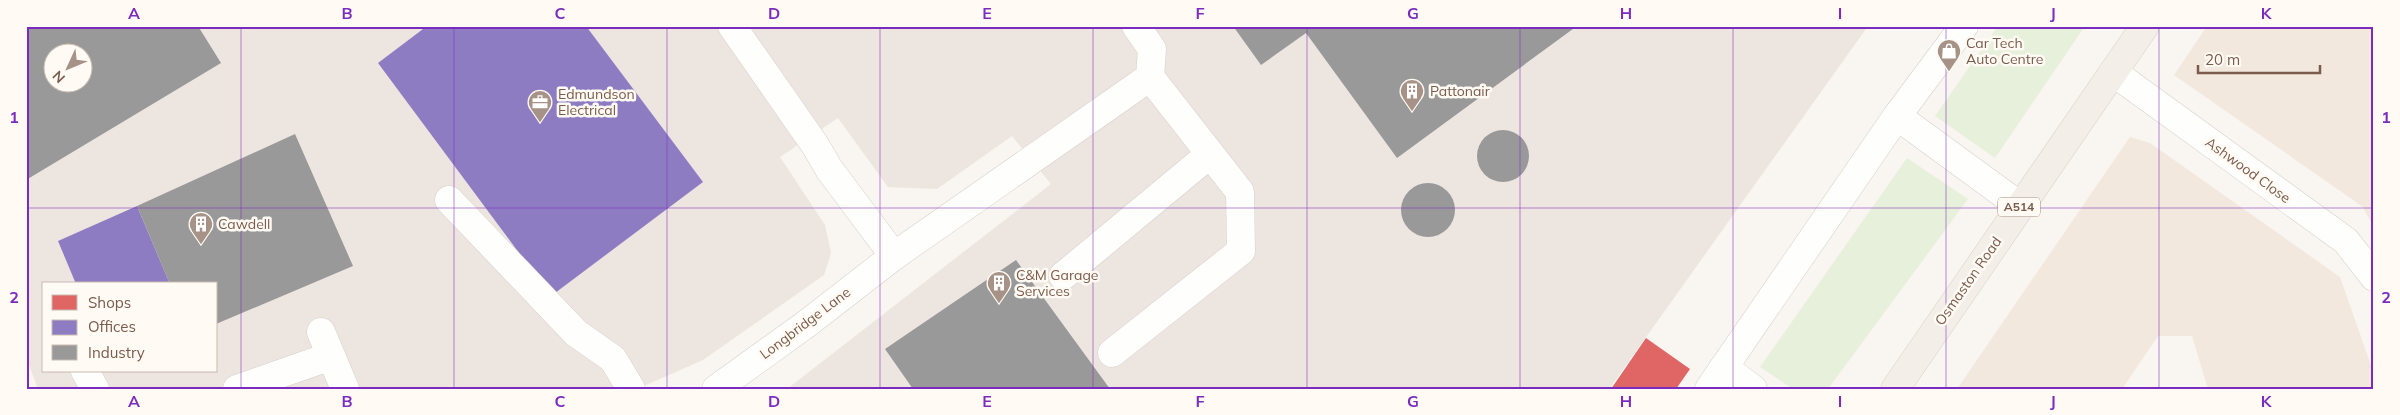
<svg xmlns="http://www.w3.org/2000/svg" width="2400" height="415" font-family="Mulish,sans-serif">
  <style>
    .residential { fill: #f2e8de }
    .industrial { fill: #ede5e0; fill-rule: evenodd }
    .green { fill: #e7f0db }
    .shops { fill: #e06666 }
    .offices { fill: #8e7cc3 }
    .industry { fill: #999; fill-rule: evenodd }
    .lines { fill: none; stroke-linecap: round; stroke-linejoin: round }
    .minor-casing { stroke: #d7d1cb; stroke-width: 29 }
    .major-casing { stroke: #dad1cc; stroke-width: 29 }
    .minor { stroke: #fefefd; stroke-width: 28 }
    .major { stroke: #f3eee8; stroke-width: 28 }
    .grid { fill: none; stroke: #7b2cbf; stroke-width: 1; stroke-opacity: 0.55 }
    .labels { text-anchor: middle; stroke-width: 5; stroke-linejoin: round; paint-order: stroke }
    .shield { fill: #fffaf3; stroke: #a28b7f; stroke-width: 1 }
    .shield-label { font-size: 12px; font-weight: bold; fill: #7a5c4d }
    .poi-label { font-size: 14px; fill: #7a5c4d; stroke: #fffaf3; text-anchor: start }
    .street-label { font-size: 14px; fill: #7a5c4d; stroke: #fffaf3 }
    .neatline { fill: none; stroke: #7b2cbf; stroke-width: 2 }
    .grid-label { font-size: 16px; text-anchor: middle; font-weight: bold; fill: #7b2cbf }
  </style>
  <rect width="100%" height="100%" fill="#f9f5f0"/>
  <g class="residential">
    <path d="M2207,26H2374V228L2363,207L2174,75Z"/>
    <path d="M2130,137L2150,143L2340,277L2374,374V389H2208L2192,336H2158L2122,389H1957Z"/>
  </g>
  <path class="industrial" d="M26,26H1868L1609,389H787L1051,184L1012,136L937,189L888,187L838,118L780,157L825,225L831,253L824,275L703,360L637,389H38L26,357ZM52,52H82V82H52ZM44,284H216V371H44Z"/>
  <g class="green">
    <path d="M1998,26H2085L1995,158L1935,116Z"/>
    <path d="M1907,158L1968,199L1828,389H1793L1760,367Z"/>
  </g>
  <path class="shops" d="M1646,338L1690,369L1676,389H1611Z"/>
  <g class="offices">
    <path d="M427,26H586L703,182L551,296L378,63Z"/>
    <path d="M137,206L170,284H76L58,241Z"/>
  </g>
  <g class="industry">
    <path d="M26,26H198L221,63L26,180ZM52,52H82V82H52Z"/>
    <path d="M1233,26H1577L1397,158L1306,33L1261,65Z"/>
    <circle cx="1503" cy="156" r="26"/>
    <path d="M295,134L353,266L216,324V284H170L137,206Z"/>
    <circle cx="1428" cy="210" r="27"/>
    <path d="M1016,260L1110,389H913L885,349Z"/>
  </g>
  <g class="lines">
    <g class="minor-casing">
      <g id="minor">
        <path d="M732,26L815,145L829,169L894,256"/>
        <path d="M2113,72L2346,241L2374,277"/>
        <path d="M1897,116L2020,206"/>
        <path d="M449,200L576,333L613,359L631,389"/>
        <path d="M1063,276L1210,154"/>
        <path d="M321,332L345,389"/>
        <path d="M1112,353L1241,251L1240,192L1150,77"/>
        <path d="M1724,367L1753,389"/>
        <path d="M85,371L95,389"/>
        <path d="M237,389L331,356"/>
        <path d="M716,389L805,325L894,256L1150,77L1152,49L1136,26"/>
        <path d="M1709,389L1897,116L1964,26"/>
      </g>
    </g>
    <g class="major-casing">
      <path id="major" d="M1895,389L2145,26"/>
    </g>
    <use href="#minor" class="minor"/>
    <use href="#major" class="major"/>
  </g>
  <path class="grid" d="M241,26V389M454,26V389M667,26V389M880,26V389M1093,26V389M1307,26V389M1520,26V389M1733,26V389M1946,26V389M2159,26V389M26,208H2374"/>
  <defs>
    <g id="shop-pin" transform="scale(1.25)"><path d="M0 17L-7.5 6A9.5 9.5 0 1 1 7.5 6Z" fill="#a69286" stroke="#fffaf3"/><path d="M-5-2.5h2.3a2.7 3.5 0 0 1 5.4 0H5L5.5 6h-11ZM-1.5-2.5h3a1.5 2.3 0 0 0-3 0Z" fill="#fff"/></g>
    <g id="building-pin" transform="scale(1.25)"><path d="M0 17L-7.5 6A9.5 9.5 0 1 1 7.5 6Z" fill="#a69286" stroke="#fffaf3"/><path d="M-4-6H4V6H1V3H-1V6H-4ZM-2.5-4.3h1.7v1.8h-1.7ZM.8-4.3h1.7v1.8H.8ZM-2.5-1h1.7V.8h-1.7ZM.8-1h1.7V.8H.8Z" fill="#fff"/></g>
    <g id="office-pin" transform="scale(1.25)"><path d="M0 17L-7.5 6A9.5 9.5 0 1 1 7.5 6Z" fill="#a69286" stroke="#fffaf3"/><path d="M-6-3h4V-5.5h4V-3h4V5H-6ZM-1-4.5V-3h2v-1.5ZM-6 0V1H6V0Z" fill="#fff"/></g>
  </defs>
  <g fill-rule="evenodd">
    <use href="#shop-pin" x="1949" y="51"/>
    <use href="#building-pin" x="1412" y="91"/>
    <use href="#office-pin" x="540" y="102"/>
    <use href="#building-pin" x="201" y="224"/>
    <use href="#building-pin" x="999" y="283"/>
  </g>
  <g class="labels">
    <rect class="shield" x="1998" y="197.5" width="42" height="19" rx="4"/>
    <g class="shield-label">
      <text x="2019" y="211">A514</text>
    </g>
    <g class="poi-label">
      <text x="1966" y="48">Car Tech<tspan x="1966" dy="16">Auto Centre</tspan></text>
      <text x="1430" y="96">Pattonair</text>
      <text x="558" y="99">Edmundson<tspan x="558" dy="16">Electrical</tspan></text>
      <text x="218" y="229">Cawdell</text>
      <text x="1016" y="280">C&amp;M Garage<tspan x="1016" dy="16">Services</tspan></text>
    </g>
    <g class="street-label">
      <text transform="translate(2248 170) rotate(36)" y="5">Ashwood Close</text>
      <text transform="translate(1968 281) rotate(-55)" y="5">Osmaston Road</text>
      <text transform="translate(805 323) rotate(-37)" y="5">Longbridge Lane</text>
    </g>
  </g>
  <rect width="2400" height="415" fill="none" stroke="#fffaf3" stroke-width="55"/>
  <rect x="42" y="282" width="175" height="90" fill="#fffaf3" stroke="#cabbb1"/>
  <rect x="52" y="295" width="25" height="15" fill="#e06666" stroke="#cabbb1"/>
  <text x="88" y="308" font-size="15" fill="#7a5c4d">Shops</text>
  <rect x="52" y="320" width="25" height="15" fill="#8e7cc3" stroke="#cabbb1"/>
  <text x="88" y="332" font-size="15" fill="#7a5c4d">Offices</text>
  <rect x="52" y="345" width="25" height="15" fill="#999999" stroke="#cabbb1"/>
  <text x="88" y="358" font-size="15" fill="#7a5c4d">Industry</text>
  <g transform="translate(68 68) rotate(226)"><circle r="24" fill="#fffaf3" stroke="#cabbb1"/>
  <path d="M0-4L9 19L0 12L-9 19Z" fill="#a69286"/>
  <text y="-8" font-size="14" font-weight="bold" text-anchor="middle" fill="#7a5c4d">N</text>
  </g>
  <path d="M2198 65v8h122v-8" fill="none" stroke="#7a5c4d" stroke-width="2.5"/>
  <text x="2205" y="65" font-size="15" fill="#7a5c4d" stroke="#fffaf3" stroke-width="4" paint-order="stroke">20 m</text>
  <rect x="28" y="28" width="2344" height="360" class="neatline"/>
  <g class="grid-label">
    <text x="134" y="19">A</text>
    <text x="347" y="19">B</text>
    <text x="560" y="19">C</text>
    <text x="774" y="19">D</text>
    <text x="987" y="19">E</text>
    <text x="1200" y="19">F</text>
    <text x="1413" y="19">G</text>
    <text x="1626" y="19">H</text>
    <text x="1840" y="19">I</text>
    <text x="2053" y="19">J</text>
    <text x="2266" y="19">K</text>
    <text x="14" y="123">1</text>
    <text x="2386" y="123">1</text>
    <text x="14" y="303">2</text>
    <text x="2386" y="303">2</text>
    <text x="134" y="407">A</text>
    <text x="347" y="407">B</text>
    <text x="560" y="407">C</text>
    <text x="774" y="407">D</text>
    <text x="987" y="407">E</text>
    <text x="1200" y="407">F</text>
    <text x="1413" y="407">G</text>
    <text x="1626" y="407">H</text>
    <text x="1840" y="407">I</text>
    <text x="2053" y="407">J</text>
    <text x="2266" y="407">K</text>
  </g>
</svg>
